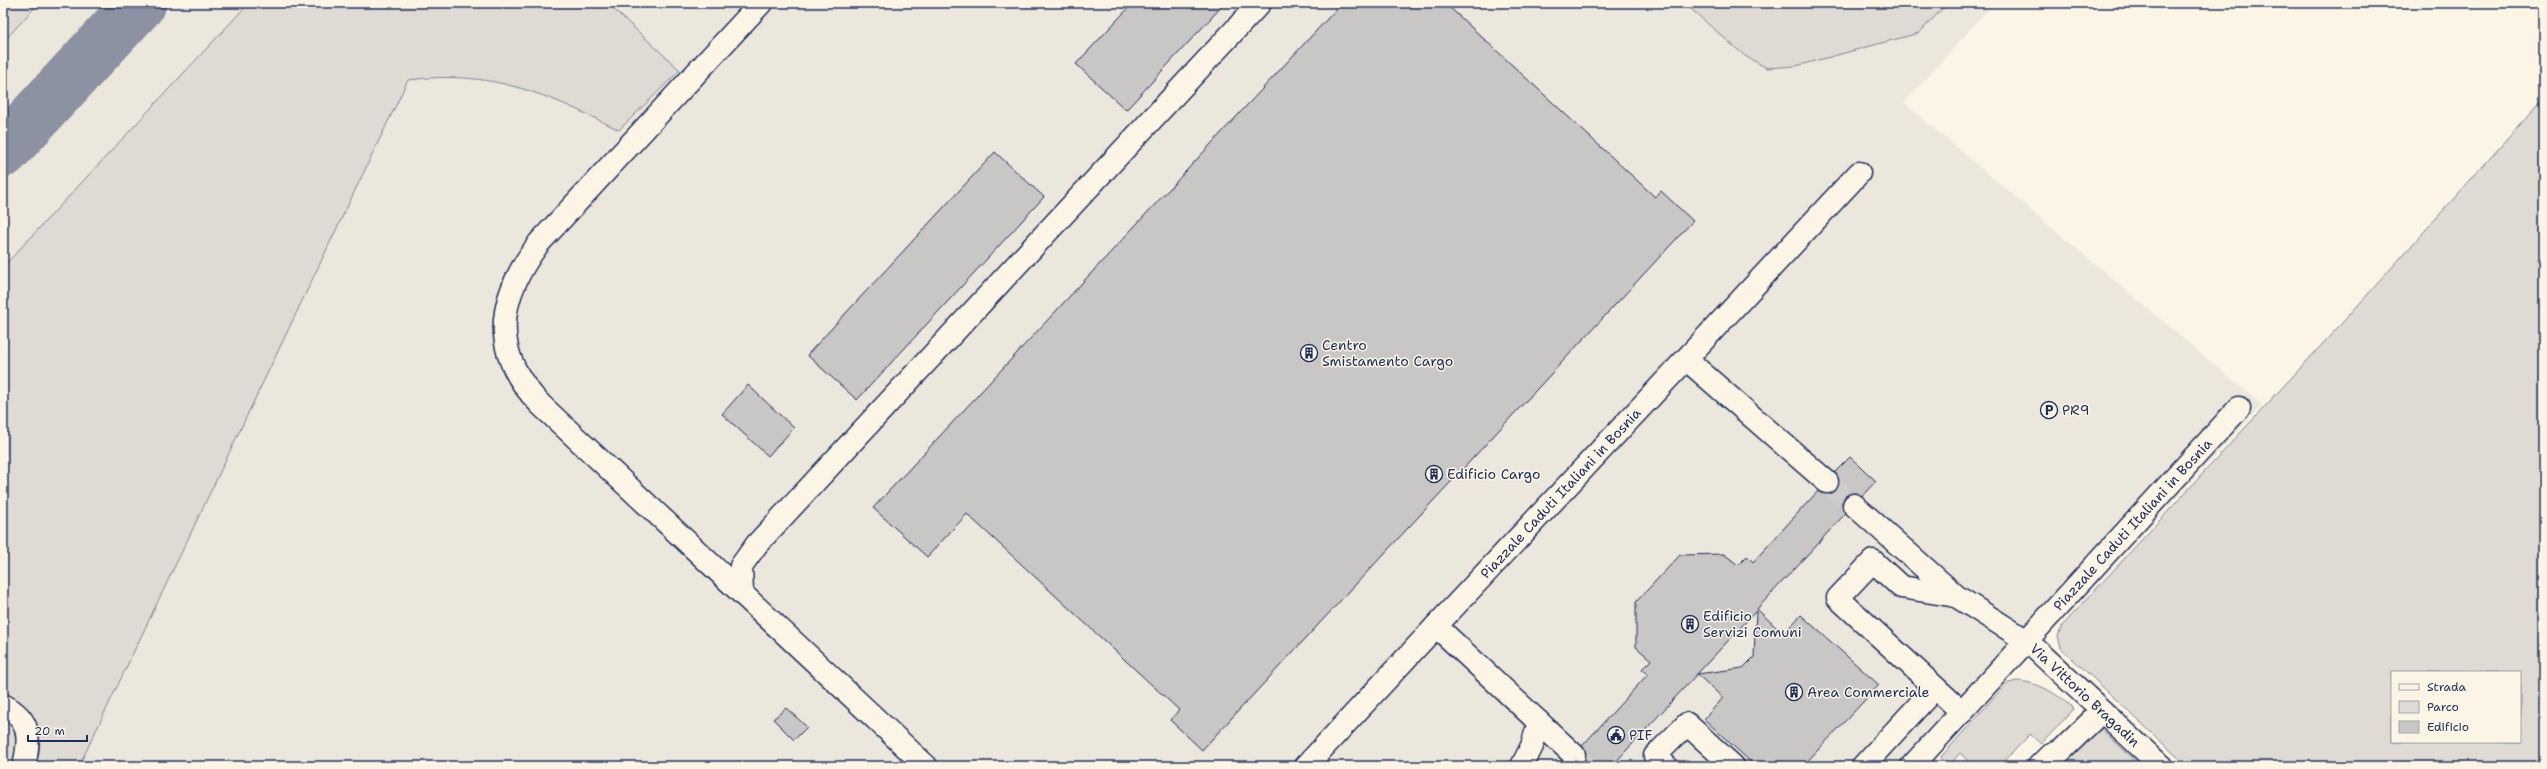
<svg xmlns="http://www.w3.org/2000/svg" width="2547" height="769" font-family="'Shantell Sans',sans-serif">
  <style>
    .built { fill: #ece7dc }
    .green { fill: #dfdbd4; stroke: #7d8599; fill-rule: evenodd }
    .lines { fill: none; stroke-linecap: round; stroke-linejoin: round }
    .taxiway { stroke: #8c92a2; stroke-width: 53 }
    .building { fill: #c8c7c6; stroke: #1b2f5e; fill-rule: evenodd }
    .minor-tunnel { stroke: #cfcdca; stroke-width: 22; stroke-dasharray: 22 11; stroke-linecap: butt }
    .minor-casing { stroke: #1b2f5e; stroke-width: 25 }
    .minor { stroke: #fcf5e5; stroke-width: 22 }
    .labels { text-anchor: middle; stroke-width: 3; stroke-linejoin: round; paint-order: stroke }
    .poi-label { font-size: 14px; fill: #1b2f5e; stroke: #fcf5e5; text-anchor: start }
    .street-label { font-size: 14px; fill: #1b2f5e; stroke: #fcf5e5 }
  </style>
  <rect width="100%" height="100%" fill="#fcf5e5"/>
  <filter id="ink" filterUnits="userSpaceOnUse"><feTurbulence type="fractalNoise" baseFrequency=".025" numOctaves="2"/><feDisplacementMap in="SourceGraphic" scale="8" xChannelSelector="R" yChannelSelector="G"/><feConvolveMatrix kernelMatrix="1 2 1 2 8 2 1 2 1" color-interpolation-filters="sRGB"/></filter>
  <g filter="url(#ink)">
    <path class="built" d="M3,3H1994L1904,103L2262,405L2062,622L2005,676L1925,766H3Z"/>
    <g class="green">
      <path d="M3,3H39L3,42Z"/>
      <path d="M249,3H607L680,70L619,130C547,94 491,69 408,80L79,766H3V267Z"/>
      <path d="M1684,3H1948L1919,33L1796,66L1767,68L1745,56Z"/>
      <path d="M2544,98V766H2187L2061,648L2058,636L2062,626L2343,322ZM2392,672H2520V742H2392Z"/>
      <path d="M2016,681C2040,682 2057,694 2074,709L2041,744L2030,734L2000,766H1973L1960,753L1949,766L1940,758L2006,684Z"/>
      <path d="M2097,725L2141,766H2056Z"/>
    </g>
    <g class="lines">
      <path class="taxiway" d="M3,151L140,3"/>
    </g>
    <g class="building">
      <path d="M1133,3H1225L1126,110L1076,64Z"/>
      <path d="M1342,3H1445L1655,197L1661,191L1693,221L1202,750L1170,720L1179,710L967,514L927,557L873,508Z"/>
      <path d="M995,152L1044,197L857,400L807,355Z"/>
      <path d="M748,385L794,428L768,456L722,414Z"/>
      <path d="M1850,457L1876,481L1862,496L1856,493L1845,496L1842,503L1845,514L1757,609L1783,634L1801,615L1879,685L1803,766H1755L1704,719L1723,698L1697,674L1612,766H1579L1586,757L1582,746L1648,674L1642,669L1651,660L1636,647V602L1680,555L1724,554L1738,565L1747,556L1753,562L1818,491L1825,494L1836,490L1839,484L1835,472ZM1756,611L1754,657L1743,668L1697,674Z"/>
      <path d="M786,708L807,727L794,740L773,719Z"/>
    </g>
    <g class="lines">
      <g class="minor-tunnel">
        <path d="M1827,482L1854,505"/>
        <path d="M1574,755L1586,766"/>
      </g>
      <g class="minor-casing">
        <g id="minor">
          <path d="M761,3L539,243C497,298 489,352 541,405L926,766"/>
          <path d="M1686,359L1859,173"/>
          <path id="s1" d="M1854,505L1956,596L2027,641L2161,766"/>
          <path d="M742,593L741,566L757,544L1260,3"/>
          <path d="M1956,596L1901,587L1873,561L1838,598L1962,712"/>
          <path d="M3,705C32,720 30,739 24,766"/>
          <path id="s2" d="M1574,755L1436,626L1686,359L1827,482"/>
          <path d="M1306,766L1436,626"/>
          <path d="M1522,766L1532,746L1539,722"/>
          <path d="M1666,766L1655,756L1687,724L1733,766"/>
          <path d="M1863,766L1935,688"/>
          <path id="s3" d="M1912,766L2239,408"/>
          <path d="M2039,766L2049,756L2061,751L2102,711"/>
        </g>
      </g>
      <use href="#minor" class="minor"/>
    </g>
  </g>
  <defs>
    <g id="building-ring" transform="scale(0.9)"><circle r="9.5" fill="#fcf5e5" stroke="#1b2f5e" stroke-width="1.5"/><path d="M-4-6H4V6H1V3H-1V6H-4ZM-2.5-4.3h1.7v1.8h-1.7ZM.8-4.3h1.7v1.8H.8ZM-2.5-1h1.7V.8h-1.7ZM.8-1h1.7V.8H.8Z" fill="#1b2f5e"/></g>
    <g id="parking-ring" transform="scale(0.9)"><circle r="9.5" fill="#fcf5e5" stroke="#1b2f5e" stroke-width="1.5"/><path d="M-3.5-5.5H1a3.5 3.5 0 0 1 0 7H-1V5.5H-3.5ZM-1-3.4V-.6H.8a1.4 1.4 0 0 0 0-2.8Z" fill="#1b2f5e"/></g>
    <g id="civic-ring" transform="scale(0.9)"><circle r="9.5" fill="#fcf5e5" stroke="#1b2f5e" stroke-width="1.5"/><path d="M-.6-6.5H3V-4.5H.6V-3L4-1V1h2V6H-6V1h2V-1L-.6-3ZM-1.2 2.5V6h2.4V2.5Z" fill="#1b2f5e"/></g>
  </defs>
  <g fill-rule="evenodd">
    <use href="#building-ring" x="1309" y="353"/>
    <use href="#parking-ring" x="2049" y="410"/>
    <use href="#building-ring" x="1434" y="474"/>
    <use href="#building-ring" x="1690" y="624"/>
    <use href="#building-ring" x="1794" y="692"/>
    <use href="#civic-ring" x="1616" y="735"/>
  </g>
  <g class="labels">
    <g class="poi-label">
      <text x="1322" y="350">Centro<tspan x="1322" dy="16">Smistamento Cargo</tspan></text>
      <text x="2062" y="415">PR9</text>
      <text x="1447" y="479">Edificio Cargo</text>
      <text x="1703" y="621">Edificio<tspan x="1703" dy="16">Servizi Comuni</tspan></text>
      <text x="1807" y="697">Area Commerciale</text>
      <text x="1629" y="740">PIF</text>
    </g>
    <g class="street-label">
      <text dy="5" stroke="none"><textPath href="#s2" startOffset="371">Piazzale Caduti Italiani in Bosnia</textPath></text>
      <text dy="5" stroke="none"><textPath href="#s3" startOffset="327">Piazzale Caduti Italiani in Bosnia</textPath></text>
      <text dy="5" stroke="none"><textPath href="#s1" startOffset="300">Via Vittorio Bragadin</textPath></text>
    </g>
  </g>
  <rect width="2547" height="769" fill="none" stroke="#fcf5e5" stroke-width="16"/>
  <rect x="8" y="8" width="2531" height="753" fill="none" stroke="#1b2f5e" stroke-width="1.5" filter="url(#ink)"/>
  <rect x="2391" y="671" width="130" height="72" fill="#fcf5e5" stroke="#a2a6af"/>
  <rect x="2399" y="684" width="20" height="6" fill="#fcf5e5" stroke="#a2a6af"/>
  <text x="2427" y="691" font-size="12" fill="#1b2f5e">Strada</text>
  <rect x="2399" y="701" width="20" height="12" fill="#dfdbd4" stroke="#a2a6af"/>
  <text x="2427" y="711" font-size="12" fill="#1b2f5e">Parco</text>
  <rect x="2399" y="721" width="20" height="12" fill="#c8c7c6" stroke="#a2a6af"/>
  <text x="2427" y="731" font-size="12" fill="#1b2f5e">Edificio</text>
  <path d="M28 735v6h59v-6" fill="none" stroke="#1b2f5e" stroke-width="2"/>
  <text x="34" y="735" font-size="12" fill="#1b2f5e" stroke="#fcf5e5" stroke-width="3" paint-order="stroke">20 m</text>
</svg>
